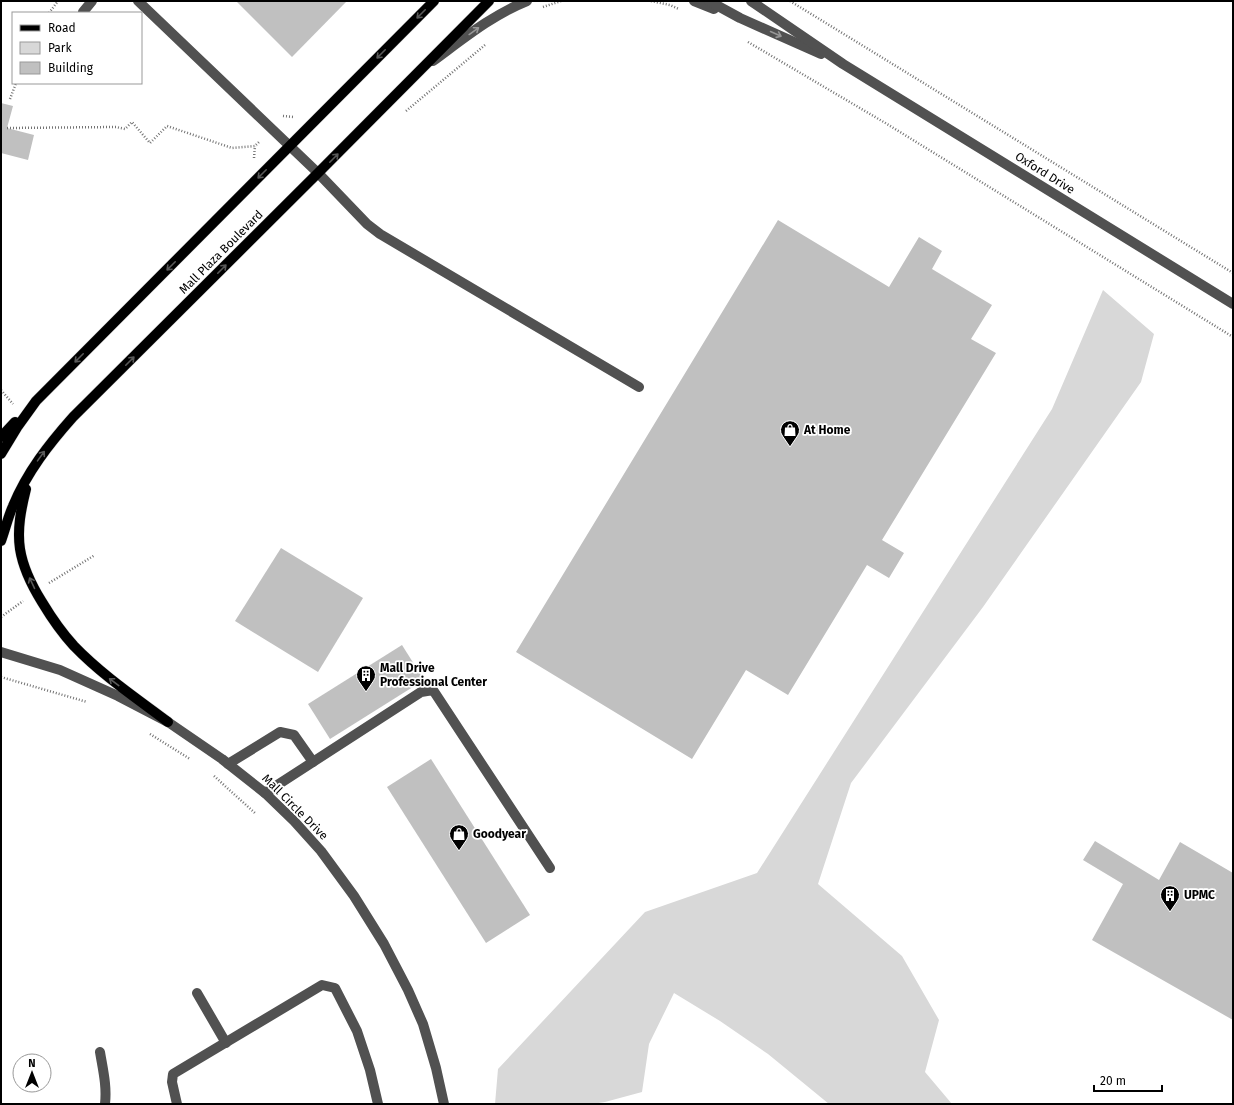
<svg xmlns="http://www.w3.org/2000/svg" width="1234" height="1105" font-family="'Fira Sans',sans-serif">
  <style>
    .green { fill: #d8d8d8 }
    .building { fill: #c0c0c0 }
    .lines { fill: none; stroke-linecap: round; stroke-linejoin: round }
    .major-casing { stroke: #dbdbdb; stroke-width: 11 }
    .path { stroke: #737373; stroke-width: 2.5; stroke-dasharray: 1 2; stroke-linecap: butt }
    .minor { stroke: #515151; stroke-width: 10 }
    .major { stroke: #000; stroke-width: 10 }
    .oneway { stroke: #595959 }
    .oneway2 { stroke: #979797 }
    .labels { text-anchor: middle; stroke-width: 3.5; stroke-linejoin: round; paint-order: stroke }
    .street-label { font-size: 12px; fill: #000; stroke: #fff }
    .poi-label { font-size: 12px; font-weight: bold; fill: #000; stroke: #fff; text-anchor: start }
  </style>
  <rect width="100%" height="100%" fill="#fff"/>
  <path class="green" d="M1103,290L1154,334L1141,382L983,607L851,783L818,884L902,956L939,1020L925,1072L952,1104H829L768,1054L720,1021L674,993L649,1044L642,1092L605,1102L592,1104H495L498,1069L645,912L757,873L1052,409Z"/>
  <g class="building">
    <path d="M236,1H347L292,57Z"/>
    <path d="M1,103L13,106L7,128L34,135L28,160L1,153Z"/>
    <path d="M778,220L889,287L919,237L942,251L932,269L992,305L971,339L996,353L882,540L904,553L889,578L867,565L788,695L746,670L692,759L516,652Z"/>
    <path d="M281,548L363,598L318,672L235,621Z"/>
    <path d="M402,645L424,680L330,739L308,704Z"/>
    <path d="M431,759L530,915L486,943L387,787Z"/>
    <path d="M1095,841L1159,880L1180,842L1233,873V1020L1092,940L1123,884L1083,860Z"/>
  </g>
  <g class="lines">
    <g class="major-casing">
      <g id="major">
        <path d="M1,437L15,422"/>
        <path d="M1,454L18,426L36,401L434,1"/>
        <path d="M26,489C21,509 17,529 20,549C23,568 32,586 42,602C51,617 62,633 74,646C102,675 136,698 168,722"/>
        <path d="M1,541C5,530 8,517 13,506C27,472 49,444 73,417L318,173L489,1"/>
      </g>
    </g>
    <g class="path">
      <path d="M651,1L670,5L679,9"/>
      <path d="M790,1L1233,273"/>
      <path d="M543,7L561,1"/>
      <path d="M49,13L58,1"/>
      <path d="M748,42L887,124L1233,337"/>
      <path d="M10,99L16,83"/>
      <path d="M406,111L485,45"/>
      <path d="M283,116L294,117"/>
      <path d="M7,128L116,127L125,129L132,122L150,143L167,126L232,148L255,146L260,141"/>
      <path d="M254,158L255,146"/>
      <path d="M1,390L13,404"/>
      <path d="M49,583L95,555"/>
      <path d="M1,617L23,601"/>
      <path d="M1,677L87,702"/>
      <path d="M150,734L190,759"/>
      <path d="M214,776L256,814"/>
    </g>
    <g class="minor">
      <path d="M138,1L318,173L367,224L380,234L639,387"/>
      <path d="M694,1L714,9"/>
      <path d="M709,1L740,18L821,54"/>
      <path d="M751,1L843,64L1233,304"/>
      <path d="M83,12L92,1"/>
      <path d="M433,61C463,39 492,15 527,1"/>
      <path d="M1,652L60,670L118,696L168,722L222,759L265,793L294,821L321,851L354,896L384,944L408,990L423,1024L436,1068L444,1104"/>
      <path d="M228,764L280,732L294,735L313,762"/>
      <path d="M265,793L421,692L433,690L550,868"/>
      <path d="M197,993L226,1043"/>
      <path d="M100,1052C103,1070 107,1086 105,1104"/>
      <path d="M177,1104L172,1082L173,1074L322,985L335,988L357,1031L370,1070L378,1104"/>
    </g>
    <use href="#major" class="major"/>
  </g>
  <defs><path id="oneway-shaft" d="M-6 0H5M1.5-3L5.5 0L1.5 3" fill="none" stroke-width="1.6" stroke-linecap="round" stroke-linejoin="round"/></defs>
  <g class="oneway">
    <use href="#oneway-shaft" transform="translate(421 14) rotate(135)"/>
    <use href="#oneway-shaft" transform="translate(381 54) rotate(135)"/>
    <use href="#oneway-shaft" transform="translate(334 158) rotate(-45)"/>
    <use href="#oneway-shaft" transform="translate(262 174) rotate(135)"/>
    <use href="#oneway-shaft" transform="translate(171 266) rotate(135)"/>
    <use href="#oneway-shaft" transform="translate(222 269) rotate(-45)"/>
    <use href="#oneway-shaft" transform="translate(79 358) rotate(135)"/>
    <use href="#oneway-shaft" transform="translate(130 361) rotate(-45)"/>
    <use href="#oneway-shaft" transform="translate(41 456) rotate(-54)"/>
    <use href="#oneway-shaft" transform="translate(32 583) rotate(-115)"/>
    <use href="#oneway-shaft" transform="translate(114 682) rotate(-143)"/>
  </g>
  <g class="oneway2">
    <use href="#oneway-shaft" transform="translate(474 31) rotate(-36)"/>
    <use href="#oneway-shaft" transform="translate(776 34) rotate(24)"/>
  </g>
  <defs>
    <g id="shop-pin" transform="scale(1)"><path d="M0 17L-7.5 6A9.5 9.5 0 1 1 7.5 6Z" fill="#000" stroke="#fff"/><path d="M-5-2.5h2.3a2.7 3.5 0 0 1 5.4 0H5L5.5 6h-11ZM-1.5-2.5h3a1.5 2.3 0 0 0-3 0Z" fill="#fff"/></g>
    <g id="building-pin" transform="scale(1)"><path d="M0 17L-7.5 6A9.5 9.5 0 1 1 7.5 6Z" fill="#000" stroke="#fff"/><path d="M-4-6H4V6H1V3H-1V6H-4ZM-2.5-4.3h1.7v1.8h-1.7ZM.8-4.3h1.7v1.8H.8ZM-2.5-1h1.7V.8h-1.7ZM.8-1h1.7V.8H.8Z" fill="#fff"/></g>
  </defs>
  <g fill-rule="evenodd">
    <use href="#shop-pin" x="790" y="430"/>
    <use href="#building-pin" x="366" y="675"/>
    <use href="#shop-pin" x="459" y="834"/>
    <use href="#building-pin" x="1170" y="895"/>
  </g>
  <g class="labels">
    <g class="street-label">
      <text transform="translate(1045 173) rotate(32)" y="4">Oxford Drive</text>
      <text transform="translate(221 252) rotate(-45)" y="4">Mall Plaza Boulevard</text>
      <text transform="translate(295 807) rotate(45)" y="4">Mall Circle Drive</text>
    </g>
    <g class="poi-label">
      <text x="804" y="434">At Home</text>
      <text x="380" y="672">Mall Drive<tspan x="380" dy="14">Professional Center</tspan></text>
      <text x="473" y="838">Goodyear</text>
      <text x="1184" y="899">UPMC</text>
    </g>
  </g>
  <rect width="1234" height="1105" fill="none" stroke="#000000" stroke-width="4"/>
  <rect x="12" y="12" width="130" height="72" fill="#ffffff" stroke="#999999"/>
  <rect x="20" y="25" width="20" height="6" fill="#000000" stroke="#999999"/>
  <text x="48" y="32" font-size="12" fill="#000000">Road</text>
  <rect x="20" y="42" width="20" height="12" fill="#d8d8d8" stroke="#999999"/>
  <text x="48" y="52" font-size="12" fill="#000000">Park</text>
  <rect x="20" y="62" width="20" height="12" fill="#c0c0c0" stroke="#999999"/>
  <text x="48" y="72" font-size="12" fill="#000000">Building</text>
  <g transform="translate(32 1073)"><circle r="19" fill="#ffffff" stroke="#999999"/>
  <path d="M0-3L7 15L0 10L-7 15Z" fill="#000000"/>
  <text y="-6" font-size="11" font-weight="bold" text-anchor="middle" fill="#000000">N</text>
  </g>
  <path d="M1094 1085v6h68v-6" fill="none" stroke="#000000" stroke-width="2"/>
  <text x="1100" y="1085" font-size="12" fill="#000000" stroke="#ffffff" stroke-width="3" paint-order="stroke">20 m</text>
</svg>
